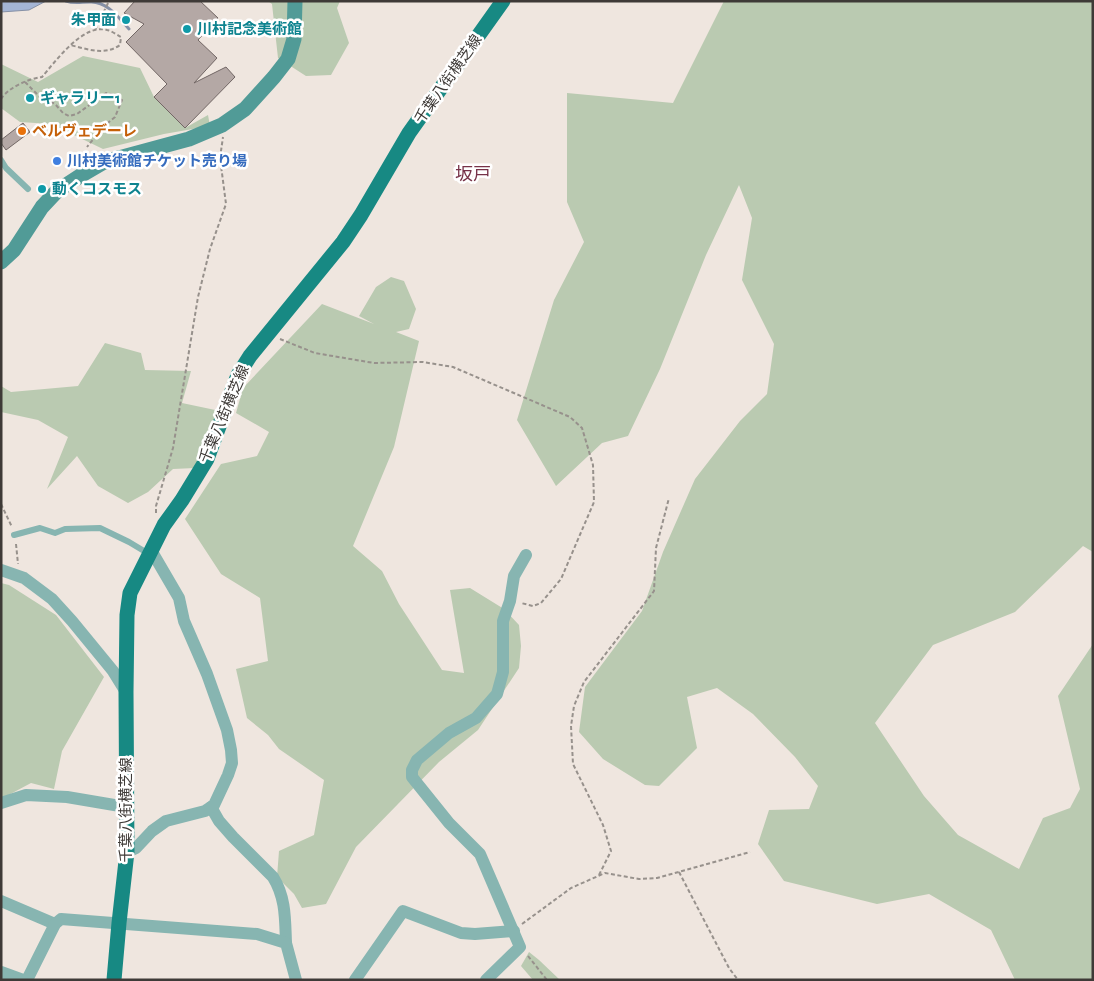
<svg xmlns="http://www.w3.org/2000/svg" width="1094" height="981" font-family="'Alegreya Sans','Noto Sans JP',sans-serif">
  <style>
    .green { fill: #bacab1 }
    .water { fill: #a4b5d5; stroke: #8590a6 }
    .lines { fill: none; stroke-linecap: round; stroke-linejoin: round }
    .stream { stroke: #8590a6; stroke-width: 3 }
    .building { fill: #b4a8a5; stroke: #726765 }
    .path { stroke: #97918c; stroke-width: 2; stroke-dasharray: 4 2.5; stroke-linecap: butt }
    .lane { stroke: #87b5b1; stroke-width: 6 }
    .street { stroke: #87b5b1; stroke-width: 12 }
    .secondary { stroke: #519b97; stroke-width: 15 }
    .primary { stroke: #178983; stroke-width: 15 }
    .culture-dot { fill: #0f9aa8; stroke: #fff; stroke-width: 2 }
    .food-dot { fill: #e8710a; stroke: #fff; stroke-width: 2 }
    .shop-dot { fill: #3f7fe0; stroke: #fff; stroke-width: 2 }
    .labels { text-anchor: middle; stroke-width: 5; stroke-linejoin: round; paint-order: stroke }
    .culture-label { font-size: 15px; font-weight: bold; fill: #0d838f; stroke: #fff; text-anchor: start }
    .street-label { font-size: 15px; fill: #3e3a37; stroke: #fff }
    .food-label { font-size: 15px; font-weight: bold; fill: #c56008; stroke: #fff; text-anchor: start }
    .shop-label { font-size: 15px; font-weight: bold; fill: #366cbe; stroke: #fff; text-anchor: start }
    .quarter-label { font-size: 18px; fill: #773248; stroke: #fff }
  </style>
  <rect width="100%" height="100%" fill="#efe6df"/>
  <g class="green">
    <path d="M268,1H340L337,8L349,43L331,75L306,76L278,58L272,4Z"/>
    <path d="M724,1H1093V552L1083,546L1015,612L933,645L875,723L924,796L958,835L1019,869L1043,818L1070,808L1080,789L1058,696L1093,644V980H1015L991,930L929,894L877,904L784,881L758,844L769,810L809,809L818,786L795,757L753,714L717,688L687,697L697,748L659,786L645,785L603,759L579,732L585,687L642,611L663,552L695,479L740,421L767,394L774,344L742,280L752,218L739,185L706,255L660,369L628,436L602,443L556,486L517,420L554,300L584,242L567,202V93L673,103Z"/>
    <path d="M83,56L140,68L154,97L185,128L208,115L210,126L164,134L103,149L51,124L20,122L1,108V64L38,82Z"/>
    <path d="M391,277L404,281L416,309L409,329L396,332L419,341L394,447L353,546L382,571L399,604L442,670L464,673L450,590L470,588L504,609L519,625L521,646L519,668L478,730L439,762L356,847L326,904L302,908L294,894L277,877L279,851L314,835L324,780L279,749L268,735L247,718L236,669L268,661L260,598L221,574L185,519L221,464L257,456L269,432L236,413L243,388L322,304L374,324L359,316L376,287Z"/>
    <path d="M105,343L141,353L145,370L191,371L182,403L220,411L195,468L173,469L148,492L128,503L98,486L77,456L47,489L68,437L38,420L1,412V386L11,392L78,386Z"/>
    <path d="M1,583L9,585L56,615L104,677L62,751L54,789L31,783L1,799Z"/>
    <path d="M529,952L539,960L560,980H533L521,966Z"/>
  </g>
  <path class="water" d="M1,1H46L29,10L1,12Z"/>
  <g class="lines">
    <path class="stream" d="M66,1C74,4 81,2 90,2C107,1 119,18 129,29"/>
  </g>
  <g class="building">
    <path d="M135,1H200L218,18L198,40L217,58L194,83L226,67L235,77L185,128L154,97L167,84L126,42L144,24L124,13Z"/>
    <path d="M23,123L30,132L6,150L1,143V140Z"/>
  </g>
  <g class="lines">
    <g class="path">
      <path d="M95,30L109,1"/>
      <path d="M25,82L38,95L55,104L63,113L69,116L77,114L106,93L115,95L122,100L115,117L103,127L87,147"/>
      <path d="M1,99C9,87 28,79 42,77C55,62 83,23 107,30C112,31 117,35 121,37L120,45C105,56 87,49 70,45"/>
      <path d="M280,339L315,353L374,363L423,362L453,367L570,417L582,428L593,465L594,502L561,579L541,603L533,606L521,603"/>
      <path d="M1,504L12,527"/>
      <path d="M156,513V506L173,448L198,297L210,249L226,204L220,158L223,137"/>
      <path d="M16,544L18,564"/>
      <path d="M679,872L729,968L738,980"/>
      <path d="M599,875L611,851L603,825L573,764L571,726L574,706L584,682L654,591L656,548L669,498"/>
      <path d="M522,924L571,888L605,873L639,879L657,878L750,852"/>
      <path d="M528,956L547,980"/>
    </g>
    <g class="lane">
      <path d="M1,160L6,168L28,189"/>
      <path d="M14,535L40,528L55,533L65,529L100,528L129,542L149,554"/>
    </g>
    <g class="street">
      <path d="M1,570L24,578L52,599L72,621L113,671L126,692"/>
      <path d="M1,803L26,795L67,797L126,807"/>
      <path d="M211,807L219,821L233,837L273,877C286,898 285,919 286,943"/>
      <path d="M127,852L136,848L152,831L166,821L205,811L214,805L228,775L232,763L231,750L227,730L207,674L184,621L179,598L151,550"/>
      <path d="M1,901L55,924"/>
      <path d="M1,972L23,980"/>
      <path d="M27,980L55,924L61,919L257,934L286,943L296,980"/>
      <path d="M355,980L403,911L461,933L475,934L514,931"/>
      <path d="M486,980L520,947L480,854L449,823L412,777V770L417,760L449,733L476,718L497,694L503,672V621L510,601L514,576L526,555"/>
    </g>
    <path class="secondary" d="M1,262L14,250L42,207L57,191L80,176L104,162L189,139L222,125L245,109L274,77L288,59L294,39L295,1"/>
    <path class="primary" d="M114,980L119,923L127,852L126,692L127,615L130,593L164,525L182,500L207,459L238,375L250,356L343,242L361,215L409,133L503,1"/>
  </g>
  <g class="culture-dot">
    <circle cx="126" cy="20" r="5"/>
    <circle cx="187" cy="29" r="5"/>
    <circle cx="30" cy="98" r="5"/>
    <circle cx="42" cy="189" r="5"/>
  </g>
  <circle class="food-dot" cx="22" cy="131" r="5"/>
  <circle class="shop-dot" cx="57" cy="161" r="5"/>
  <g class="labels">
    <g class="culture-label">
      <text x="116" y="25" text-anchor="end">朱甲面</text>
      <text x="197" y="34">川村記念美術館</text>
      <text x="40" y="103">ギャラリー1</text>
      <text x="52" y="194">動くコスモス</text>
    </g>
    <g class="street-label">
      <text transform="translate(448 79) rotate(-55)" y="5">千葉八街横芝線</text>
      <text transform="translate(224 414) rotate(-67)" y="5">千葉八街横芝線</text>
      <text transform="translate(126 810) rotate(-90)" y="5">千葉八街横芝線</text>
    </g>
    <g class="food-label">
      <text x="32" y="136">ベルヴェデーレ</text>
    </g>
    <g class="shop-label">
      <text x="67" y="166">川村美術館チケット売り場</text>
    </g>
    <g class="quarter-label">
      <text x="473" y="180">坂戸</text>
    </g>
  </g>
  <rect width="1094" height="981" fill="none" stroke="#3e3a37" stroke-width="5"/>
</svg>
